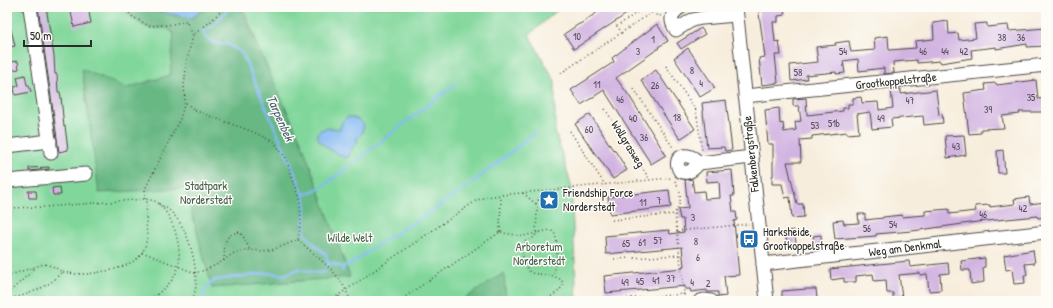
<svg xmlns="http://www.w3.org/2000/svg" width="1053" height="308" font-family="'Patrick Hand',sans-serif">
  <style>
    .green { fill: #81d79b; stroke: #568163 }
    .forest { fill: #68b883; stroke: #4a7257 }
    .water { fill: #85baf3; stroke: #58728f }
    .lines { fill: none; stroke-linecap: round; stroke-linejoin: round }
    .stream { stroke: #85baf3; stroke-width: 2.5 }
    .building { fill: #d2b4e1 }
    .minor-casing { stroke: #4a4846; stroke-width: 15 }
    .path { stroke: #4a4846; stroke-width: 1.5; stroke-dasharray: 1 3; stroke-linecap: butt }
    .minor { stroke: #fff; stroke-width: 13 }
    .labels { text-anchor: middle; stroke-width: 3; stroke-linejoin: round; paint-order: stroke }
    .number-label { font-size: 10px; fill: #554d58 }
    .street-label { font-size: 12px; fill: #2b2b2b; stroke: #fdfcf7 }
    .park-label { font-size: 12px; fill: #455f4d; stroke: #fdfcf7 }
    .poi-label { font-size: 12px; fill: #2b2b2b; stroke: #fdfcf7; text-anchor: start }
    .water-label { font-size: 13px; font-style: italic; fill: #4a5d71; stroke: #fdfcf7 }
  </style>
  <rect width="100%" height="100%" fill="#fdfcf7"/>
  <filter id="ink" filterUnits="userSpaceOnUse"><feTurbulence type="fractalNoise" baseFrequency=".025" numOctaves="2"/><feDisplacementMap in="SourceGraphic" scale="8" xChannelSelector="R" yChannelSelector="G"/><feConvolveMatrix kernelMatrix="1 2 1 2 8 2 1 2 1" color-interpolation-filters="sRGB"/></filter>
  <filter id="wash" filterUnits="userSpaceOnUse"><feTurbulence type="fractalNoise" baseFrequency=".012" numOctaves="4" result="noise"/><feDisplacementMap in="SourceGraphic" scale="16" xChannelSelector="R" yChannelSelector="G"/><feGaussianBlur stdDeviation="0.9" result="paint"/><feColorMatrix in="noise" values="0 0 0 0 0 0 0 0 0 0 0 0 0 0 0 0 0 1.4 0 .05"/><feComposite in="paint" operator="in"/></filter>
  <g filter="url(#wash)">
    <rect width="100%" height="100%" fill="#f7eddc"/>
    <path class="green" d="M7,7H243L242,9L256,40L243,8V7H561L529,35L555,81V131L572,188V207L577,301H7Z"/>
    <g class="forest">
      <path d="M122,7H149L151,9L170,14L192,18L206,7H240V9L302,143L350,277L212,288L185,188L99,193L82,69L127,88L170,75L174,34L167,28H148L132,18Z"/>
      <path d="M504,273L506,301H461Z"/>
    </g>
    <g class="water">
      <path d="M149,7H206L192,18L170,14L151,9Z"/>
      <path d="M347,117C355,117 358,119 364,125L362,133L357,138V143L352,148L349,156L346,158C336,153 317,145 317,133C323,127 331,128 340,129L342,122Z"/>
    </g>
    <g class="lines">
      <g class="stream">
        <path d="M230,7L213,26L203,31L205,36L211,41L218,44H228L242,53L294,171L304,195L306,208L304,233L316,246L326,254L328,266"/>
        <path d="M304,195L322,187L455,84"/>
        <path d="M328,264L331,263L342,267"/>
        <path d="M343,271L342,267L351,264L380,243L418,220L467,187L535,133"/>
        <path d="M202,301L206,288L215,280L268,273L284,275L299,269L318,273L325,272"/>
      </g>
    </g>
    <g id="blocks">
      <g class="building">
        <path d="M38,7H46L54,56L55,74H57L58,92H60L61,97L64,127L65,126L68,150L59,152Z"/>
        <path d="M70,7H88L91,23L74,27Z"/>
        <path d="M605,7H637L574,49L564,34L579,24H580Z"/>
        <path d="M758,7H784L785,15L778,16V22H773L775,42L779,41L781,55H775L778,83L762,85L759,58L765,57Z"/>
        <path d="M948,21L949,34L958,33L959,40L976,38L974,24L987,23V27L1008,25L1009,31L1046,28V46L1027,47V44L996,49V47L971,50L972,58L941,63L940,61L917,63V60L893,62L894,73L884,74V68L859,71L858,59L843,61L845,73L836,74V72L806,75L807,79L791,81L790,65L818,62L816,47L836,45L835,43L849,41L851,52L875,50L874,38L888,36L889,50L916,48L915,41L934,39L933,23Z"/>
        <path d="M657,24L668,41L658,47L659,48L616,78L630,97L666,155L651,164L604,90L581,105L571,90L614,62L612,58Z"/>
        <path d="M7,25H10L15,46L7,48Z"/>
        <path d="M701,28L705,34L681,49L677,43Z"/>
        <path d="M688,48L715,88L700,97L674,58Z"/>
        <path d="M18,61L19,69L12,70L11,62Z"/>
        <path d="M656,70L695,129L680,139L641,80Z"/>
        <path d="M25,75L27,85H29L31,92L15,95L14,87L19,86L17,77Z"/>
        <path d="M1036,80L1038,99L1046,98V112H1019L1020,114L1002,116L1004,128L981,129V133L969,134L964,93L986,90L985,84L996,83L997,85Z"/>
        <path d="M901,89V94L936,90L939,115L942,114L943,123L924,125L923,116L891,119L892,127L872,129L870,112L857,114L859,133L847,134V132L812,136V139L800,140L801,162H787L797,204H803L804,217L792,218L790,197L785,198L782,184H772V176H773V144H768L765,110L779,108L780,124L783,123L784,132L796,130L795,122L801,121L799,106H793V99L806,98L807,115L843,111V108H848V104H853V98L861,97L862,103L878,102L879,110L893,108L891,90Z"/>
        <path d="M726,100L732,150L725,151L724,147L707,148L702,103Z"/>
        <path d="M590,114L613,150L614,149L627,170L613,179L599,158H598L575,124Z"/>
        <path d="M964,135L966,155L947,158L945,136Z"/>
        <path d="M1003,150L1005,173H998L997,151Z"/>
        <path d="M49,167V169L29,171V168Z"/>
        <path d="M732,170L734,196H731L733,212H736L737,220L734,221L739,275L724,276L726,296L718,297V292H707V290L691,292L690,289H685V286L606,293L604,276L683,268L682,266H684L682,247L606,254L605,236L669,230L670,234L684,232L683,219H680L678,209L688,208L685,180L692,179L694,192L704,191L705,199L720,198L719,181L707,182L706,172Z"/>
        <path d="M60,187L61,195H53L52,188Z"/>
        <path d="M669,190L671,207L610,214L608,197Z"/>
        <path d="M28,191H36L37,198H29Z"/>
        <path d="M1029,197L1030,204L1045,202L1046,217L1038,218L1037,216L977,222L912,231L876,234V236L835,239L833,221L843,220L844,224L859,223L858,214H865V220L883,218V217L902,215V217L925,215V211L949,209V214L976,211L975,206L990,205V207L1015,204L1014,199Z"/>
        <path d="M794,230L796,243L787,245L785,232Z"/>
        <path d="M821,235L822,248L815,249L813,236Z"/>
        <path d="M1033,250L1035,263L1025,264L1027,275H1024L1025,283L1014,284L1012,269L1006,270L1004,255Z"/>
        <path d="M985,258V267H983L984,282L971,284L970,270H962L961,261Z"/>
        <path d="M909,261L910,267L948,263L949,273L940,274L941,290L929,291L927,274L920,275V273L899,275L902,298L893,299V293H887L886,280L874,281L873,274L856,276V282H844V278L831,280L830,269Z"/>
        <path d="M807,289H816L817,299L782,301V291Z"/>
      </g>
    </g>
  </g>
  <g filter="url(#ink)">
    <use href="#blocks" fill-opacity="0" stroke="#4a4846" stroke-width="1"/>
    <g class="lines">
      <g class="minor-casing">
        <g id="minor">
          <path d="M30,7L51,153"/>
          <path d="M681,7C671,13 669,20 676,30L692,20L702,18L736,15"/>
          <path d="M736,7L767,301"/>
          <path d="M745,96L1046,65"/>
          <path d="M7,146L50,141"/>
          <path d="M699,163C688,150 671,156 680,171C688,175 693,170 699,163L752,157"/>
          <path d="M7,181L86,174"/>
          <path d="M763,264L1046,232"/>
          <path d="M700,301L704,300L711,301"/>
        </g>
      </g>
      <g class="path">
        <path d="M124,7L133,17L149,26L168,25L186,21L193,35"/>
        <path d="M651,7L654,11"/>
        <path d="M622,33L617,26L645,7"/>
        <path d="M666,66L696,110L702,150"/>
        <path d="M561,73L654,11L656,15L662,16"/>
        <path d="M634,89L674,149"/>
        <path d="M605,109L650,180"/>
        <path d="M570,131L605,185"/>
        <path d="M675,181C679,187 681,194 680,201C680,205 676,209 675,214L685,301"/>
        <path d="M523,193L536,204L537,209L536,233L535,237L526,241L522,254L528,270L531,273L553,276L562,280L563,285L559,291L544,301"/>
        <path d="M145,199V189L180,119L185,102L184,86L187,60L193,35L211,21L225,7"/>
        <path d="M159,204C165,207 170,210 174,215C189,232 196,261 196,283C196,289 194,295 193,301"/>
        <path d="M536,204L540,197L545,191"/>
        <path d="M7,208L45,207L145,199C150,200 155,200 159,204C173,216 183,249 178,267C174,283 160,292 148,301"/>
        <path d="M612,220L675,214"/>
        <path d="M677,231L749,224"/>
        <path d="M500,232L501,196"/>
        <path d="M501,232L503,233L523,236L550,230L554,232C560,249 557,259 553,276"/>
        <path d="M298,240C311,252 326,263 337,276C343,283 347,293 351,301"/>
        <path d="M142,252L195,273L205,270L218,264L234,253L250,250L262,251L272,250L298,240L301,223L300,199L286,158L274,142L251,131L196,111L185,102"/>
        <path d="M614,259L680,255"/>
        <path d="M224,261C225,246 222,234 240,232L243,236L250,250"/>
        <path d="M7,276L44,264L55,267L62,272L76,274H88L112,270L124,266L134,261L141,255L145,247L147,238L146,220L147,200"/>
        <path d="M7,294L29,274L34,268"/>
        <path d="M7,299C22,297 37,291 50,283C54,280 58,276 62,272"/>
        <path d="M611,300L684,294"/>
        <path d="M330,301L477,200L486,197L501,195L669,178L672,179"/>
        <path d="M339,301V295"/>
        <path d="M399,301L500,232"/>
      </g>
      <use href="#minor" class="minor"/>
    </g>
  </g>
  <defs>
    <g id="sight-square" transform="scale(1)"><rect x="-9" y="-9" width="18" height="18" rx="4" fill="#1f6fb2" stroke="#fdfcf7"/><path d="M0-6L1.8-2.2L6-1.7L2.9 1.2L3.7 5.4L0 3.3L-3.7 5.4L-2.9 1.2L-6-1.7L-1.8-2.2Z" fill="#fff"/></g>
    <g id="bus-square" transform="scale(1)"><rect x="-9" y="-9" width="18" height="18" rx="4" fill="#1f6fb2" stroke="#fdfcf7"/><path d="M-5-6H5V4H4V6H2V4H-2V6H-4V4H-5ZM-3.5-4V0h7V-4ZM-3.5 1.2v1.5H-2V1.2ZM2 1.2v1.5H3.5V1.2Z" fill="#fff"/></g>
  </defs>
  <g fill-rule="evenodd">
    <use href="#sight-square" x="549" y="200"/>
    <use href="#bus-square" x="749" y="239"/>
  </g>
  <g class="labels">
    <g class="number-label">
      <text x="577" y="40">10</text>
      <text x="1002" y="41">38</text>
      <text x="1021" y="41">36</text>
      <text x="653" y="43">1</text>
      <text x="638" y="55">3</text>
      <text x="843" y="55">54</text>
      <text x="923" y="55">46</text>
      <text x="945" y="55">44</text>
      <text x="964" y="55">42</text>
      <text x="692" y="74">8</text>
      <text x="798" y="76">58</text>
      <text x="701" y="87">4</text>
      <text x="597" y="88">11</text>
      <text x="655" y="89">26</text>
      <text x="1031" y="101">35</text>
      <text x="620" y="103">46</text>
      <text x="910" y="104">47</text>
      <text x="988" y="113">39</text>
      <text x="677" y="121">18</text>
      <text x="633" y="122">40</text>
      <text x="881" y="122">49</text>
      <text x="834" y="127">51b</text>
      <text x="815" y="129">53</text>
      <text x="589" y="133">60</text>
      <text x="644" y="141">36</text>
      <text x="956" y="150">43</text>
      <text x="659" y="204">7</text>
      <text x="643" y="206">11</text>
      <text x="1023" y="212">42</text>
      <text x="983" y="218">46</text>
      <text x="693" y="221">3</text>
      <text x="893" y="228">54</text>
      <text x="867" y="232">56</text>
      <text x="658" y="244">57</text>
      <text x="696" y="245">8</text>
      <text x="642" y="246">61</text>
      <text x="626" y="247">65</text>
      <text x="698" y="261">6</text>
      <text x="671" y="282">37</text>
      <text x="656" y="284">41</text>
      <text x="640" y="285">45</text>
      <text x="625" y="286">49</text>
      <text x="692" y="286">4</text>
      <text x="708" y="287">2</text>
    </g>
    <g class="street-label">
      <text transform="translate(896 81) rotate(-6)" y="4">Grootkoppelstraße</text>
      <text transform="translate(628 144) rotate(58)" y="4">Wollgrasweg</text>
      <text transform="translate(751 154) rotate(-96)" y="4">Falkenbergstraße</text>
      <text transform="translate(905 248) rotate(-7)" y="4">Weg am Denkmal</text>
    </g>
    <g class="park-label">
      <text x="206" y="190">Stadtpark<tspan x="206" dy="14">Norderstedt</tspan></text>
      <text x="350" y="242">Wilde Welt</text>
      <text x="539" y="251">Arboretum<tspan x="539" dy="14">Norderstedt</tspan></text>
    </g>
    <g class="poi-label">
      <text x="563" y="197">Friendship Force<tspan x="563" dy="14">Norderstedt</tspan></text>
      <text x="763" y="236">Harksheide,<tspan x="763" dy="14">Grootkoppelstraße</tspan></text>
    </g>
    <g class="water-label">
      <text transform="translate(281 118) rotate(66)" y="5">Tarpenbek</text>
    </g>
  </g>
  <rect width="1053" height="308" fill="none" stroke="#fdfcf7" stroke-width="24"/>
  <path d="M24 40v6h67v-6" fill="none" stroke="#2b2b2b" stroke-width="2"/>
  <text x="30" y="40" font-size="12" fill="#2b2b2b" stroke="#fdfcf7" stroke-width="3" paint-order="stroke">50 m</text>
</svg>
